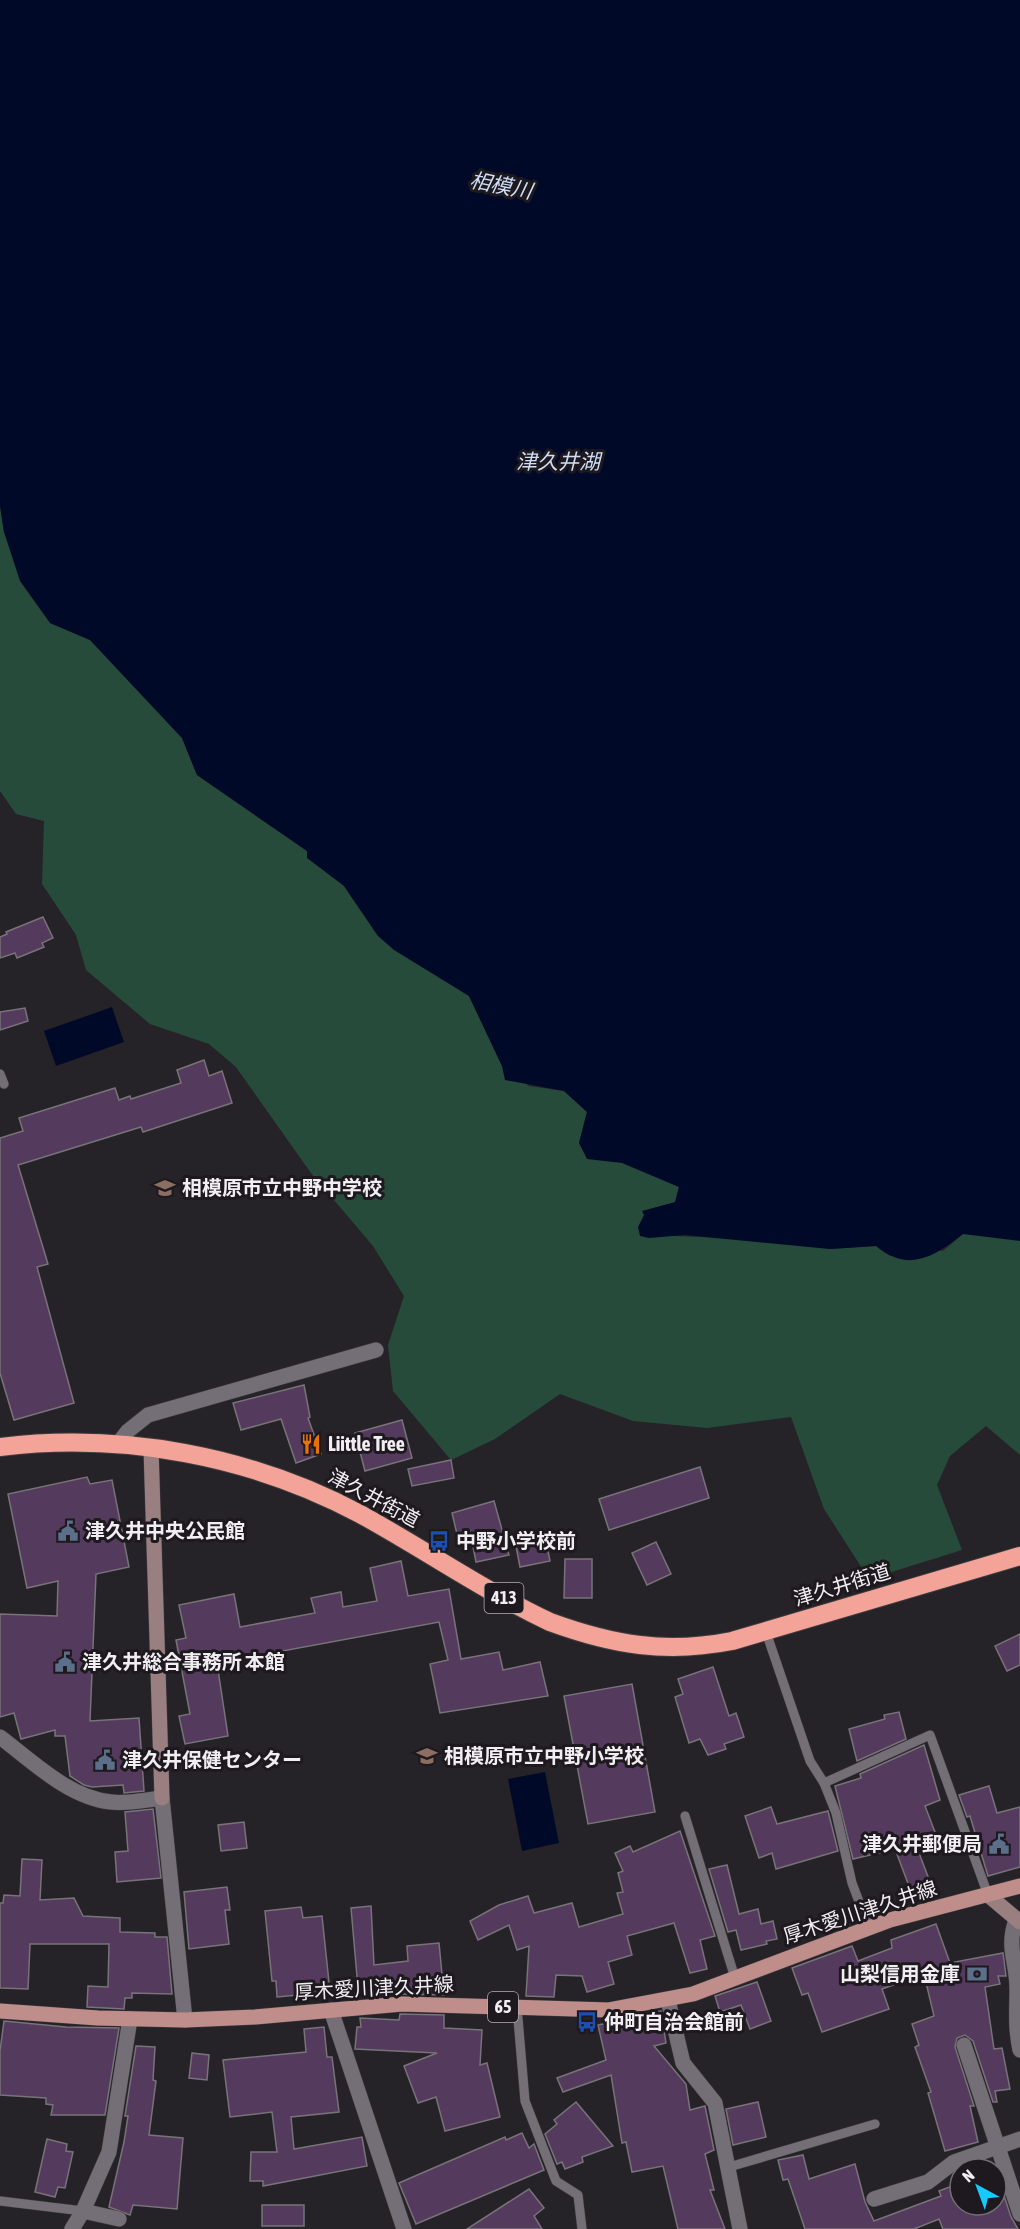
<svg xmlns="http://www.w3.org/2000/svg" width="1020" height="2229" font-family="'Asap Condensed','Noto Sans JP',sans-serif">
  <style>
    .green { fill: #264b3b }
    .water { fill: #000a28 }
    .building { fill: #543a5d; stroke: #777379; stroke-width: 1.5 }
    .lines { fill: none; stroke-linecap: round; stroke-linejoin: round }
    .lane-casing { stroke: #413e42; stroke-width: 10 }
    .street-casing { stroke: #413e42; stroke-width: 16 }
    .secondary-casing { stroke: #413e42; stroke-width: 16 }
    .primary-casing { stroke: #413e42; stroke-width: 16 }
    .highway-casing { stroke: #413e42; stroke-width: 20 }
    .lane { stroke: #746f76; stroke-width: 9 }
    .street { stroke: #746f76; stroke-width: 15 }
    .secondary { stroke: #9a7f80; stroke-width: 15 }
    .primary { stroke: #c08e8a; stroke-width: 15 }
    .highway { stroke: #f3a397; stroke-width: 18 }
    .labels { text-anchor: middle; stroke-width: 6; stroke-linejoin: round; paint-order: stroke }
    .shield { fill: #1d191e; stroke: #b1aeb2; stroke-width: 1.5 }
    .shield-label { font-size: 18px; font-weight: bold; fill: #f1eef2 }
    .poi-label { font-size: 20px; font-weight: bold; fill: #f1eef2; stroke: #1d191e; text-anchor: start }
    .street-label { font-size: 20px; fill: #f1eef2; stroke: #1d191e }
    .water-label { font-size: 21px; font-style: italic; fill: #cfdef7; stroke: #1d191e }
  </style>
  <rect width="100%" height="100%" fill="#262328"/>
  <path class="green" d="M0,506L4,532L50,623L90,640L182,738L197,775L307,851L344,886L378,936L469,996L502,1066L529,1086L564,1091L587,1112L579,1143L679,1187L675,1202L647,1235L775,1240L830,1249L876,1246L943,1251L963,1234L1020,1235V1455L986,1426L950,1456L937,1485L962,1550L869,1579L824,1509L791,1417L707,1428L633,1421L560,1394L495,1439L451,1460L393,1391L388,1345L404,1296L373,1246L311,1173L236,1067L209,1044L150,1024L86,970L76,935L42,884L44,821L16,814L0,791Z"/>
  <g class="water">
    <path d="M0,0H1020V1241L963,1234C934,1257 908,1273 876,1246L830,1249L685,1235L649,1238L640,1236L638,1227L644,1215L642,1211L675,1202L679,1187L622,1163L587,1159L579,1143L587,1112L564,1091L505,1080L502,1066L469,996L394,950L378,936L344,886L307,858V851L197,775L182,738L90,640L50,623L20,581L4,532L0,506Z"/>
    <path d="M112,1007L124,1042L56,1066L44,1031Z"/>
    <path d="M545,1772L559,1843L522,1851L508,1779Z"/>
  </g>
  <g class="building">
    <path d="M43,917L53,938L42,943L44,947L17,958L15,953L0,958V937L7,934L6,932Z"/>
    <path d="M25,1008L28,1021L0,1030V1012Z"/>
    <path d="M204,1060L209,1076L222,1071L232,1103L143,1132L141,1127L18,1165L48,1264L37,1267L74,1403L14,1420L0,1373V1138L23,1131L19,1118L115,1088L119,1100L130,1096L131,1099L181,1083L177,1070Z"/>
    <path d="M304,1385L310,1417L308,1418L321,1454L296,1463L281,1419L241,1430L233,1403Z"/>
    <path d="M402,1420L412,1458L365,1471L355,1433Z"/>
    <path d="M451,1460L454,1478L412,1486L408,1469Z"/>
    <path d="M700,1467L709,1498L609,1530L599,1499Z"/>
    <path d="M87,1477L90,1484L112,1480L129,1567L96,1574L90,1721L139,1718L144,1791L124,1793L123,1785L92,1787L84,1785L70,1776L65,1736H55V1730L21,1739L14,1713L0,1717V1614L57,1616L58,1581L27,1588L8,1494Z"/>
    <path d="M494,1501L509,1555L476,1562L470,1531L457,1534L452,1513Z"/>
    <path d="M545,1536L550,1561L520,1567L515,1541Z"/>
    <path d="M656,1542L671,1574L647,1585L632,1553Z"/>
    <path d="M565,1559H592V1598H564Z"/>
    <path d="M401,1561L408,1596L449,1589L461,1659L499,1652L503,1670L540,1662L548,1696L440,1713L430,1664L448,1660L439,1622L217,1663L228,1736L185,1744L179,1716L190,1714L176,1640L186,1638L179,1605L234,1594L240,1627L315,1613L311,1598L341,1592L343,1607L377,1601L370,1568Z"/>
    <path d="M1020,1634V1665L1007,1671L995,1646Z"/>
    <path d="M713,1667L729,1716L736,1713L744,1737L724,1744L726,1749L708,1755L700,1739L689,1743L675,1697L683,1694L678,1679Z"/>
    <path d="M632,1684L655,1812L588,1824L564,1696Z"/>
    <path d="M899,1712L906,1739L857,1761L849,1729L885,1719L884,1715Z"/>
    <path d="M924,1745L940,1800L925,1806L940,1845L919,1853L932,1887L912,1894L895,1849L853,1859L835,1786L861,1778L860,1774Z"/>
    <path d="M989,1786L997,1813L1020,1807V1867L988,1876L970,1816L967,1817L959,1795Z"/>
    <path d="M771,1807L777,1824L828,1811L838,1851L776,1869L772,1853L759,1858L745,1816Z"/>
    <path d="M153,1809L161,1878L117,1882L115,1852L128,1851L125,1812Z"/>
    <path d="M244,1822L247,1848L221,1851L218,1825Z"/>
    <path d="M680,1831L715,1936L700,1940L707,1969L690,1973L674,1923L627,1936L632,1955L608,1962L614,1984L587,1992L582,1976L556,1975L554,1997L526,1996L529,1946L517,1950L509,1925L478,1940L470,1921L499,1905L528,1896L534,1913L572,1903L579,1927L623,1914L617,1893L623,1892L618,1873L623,1871L615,1853L630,1846L633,1852Z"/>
    <path d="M22,1859L42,1860L40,1900L74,1898L83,1916L120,1918V1932L155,1933V1937H167L172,1994L132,1993V1998H125L124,2009L87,2007L88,1986L108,1987L109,1944H30L28,1989L0,1988V1903H3L4,1895L20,1896Z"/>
    <path d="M727,1865L739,1914L758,1909L761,1924L773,1921L777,1939L766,1941L767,1944L741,1950L736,1930L728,1932L709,1869Z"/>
    <path d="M227,1887L230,1910H225L229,1944L189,1949L184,1892Z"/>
    <path d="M371,1906L374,1965L408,1961L407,1946L439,1943L444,1995L401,1994L402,1984L358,1988L351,1908Z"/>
    <path d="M301,1907L303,1918L322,1916L330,1992L277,1997L276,1981H272L265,1911Z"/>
    <path d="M936,1924L950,1963L1003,1953L1006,1976H998L1000,1984L985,1987L994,2049L1002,2048L1010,2089L995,2091L997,2102H993L973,2041L965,2035L957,2038L955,2047L974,2106H970L978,2142L945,2151L928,2093L931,2092L915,2047L919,2045L912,2024L934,2016L924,1974L882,1989L889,2009L822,2032L808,1993L802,1995L792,1968L852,1946L858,1961L892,1948L891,1940Z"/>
    <path d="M757,1982L771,2021L750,2029L741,2005L720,2012L715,1996Z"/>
    <path d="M661,2011L666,2043L654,2046L686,2084L690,2110L705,2106L714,2150L705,2154L714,2190H710L725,2229H678L663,2166L632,2172L626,2142L622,2143L611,2075L563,2092L557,2078L606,2060L598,2025Z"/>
    <path d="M400,2014L444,2015V2028L482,2030L480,2065L487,2063L500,2117L445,2131L436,2097L418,2103L404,2066L437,2053L355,2049L357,2027H361L360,2018L399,2020Z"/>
    <path d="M4,2021L66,2027L119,2028L105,2115H51L53,2105L46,2104V2098L0,2095V2051Z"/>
    <path d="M324,2027L327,2057H332L339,2112L291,2117L294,2149L362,2137L367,2166L263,2186V2181H250L251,2152H277L272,2112L230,2117L223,2060L306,2052L304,2029Z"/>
    <path d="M136,2046L155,2047L153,2080L156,2081L149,2135L183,2138L177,2209L133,2205L130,2215L109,2207L124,2142L128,2116H125Z"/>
    <path d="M192,2053L209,2055L207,2080L189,2078Z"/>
    <path d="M576,2102L613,2146L582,2157L583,2162L565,2169L562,2162L557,2164L545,2134L557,2124L554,2120Z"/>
    <path d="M758,2102L766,2137L733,2145L726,2109Z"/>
    <path d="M522,2133L529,2148L534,2144L544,2170L416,2224L399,2183L505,2137L506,2140Z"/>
    <path d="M47,2139L67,2144L66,2151L73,2152L65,2188L58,2187L55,2197L35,2192Z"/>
    <path d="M803,2155L809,2179L855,2164L865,2202L874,2221L941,2196L939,2191L960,2183V2205H996L997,2174L1011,2217L1018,2229H943L939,2219L914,2229H805L788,2179L783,2180L778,2160Z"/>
    <path d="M529,2189L544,2208L534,2216L542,2229H467Z"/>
    <rect x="262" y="2205" width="42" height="21"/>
  </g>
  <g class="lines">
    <g class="lane-casing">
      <g id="lane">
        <path d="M0,1074L4,1084"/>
        <path d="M766,1632L810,1761L824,1783L836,1813L852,1883L869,1928"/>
        <path d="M824,1783L930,1735L988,1895"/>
        <path d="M685,1816L735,1978"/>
        <path d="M517,2007L525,2101L556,2181L578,2195L582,2229"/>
        <path d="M729,2167L875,2124"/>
        <path d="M0,2201L83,2211"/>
      </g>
    </g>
    <g class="street-casing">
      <g id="street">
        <path d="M117,1445L128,1431L148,1415L376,1350"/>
        <path d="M0,1737C32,1761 69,1798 111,1802C127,1804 146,1800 162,1798L185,2020"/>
        <path d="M1016,1920C1006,1948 1017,1962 1017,1989C1017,2013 1015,2025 1020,2050"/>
        <path d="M668,2000L683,2063L715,2103L740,2229"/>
        <path d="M331,2010L404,2229"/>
        <path d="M964,2045L1020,2214"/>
        <path d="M874,2199L928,2182L954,2162L1020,2139"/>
        <path d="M83,2211L119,2219"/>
        <path d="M72,2229L83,2211L109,2152L130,2019"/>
      </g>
    </g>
    <g class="secondary-casing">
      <g id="secondary">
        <path d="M151,1448L162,1798"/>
        <path d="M988,1895L1020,1922"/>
      </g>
    </g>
    <g class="primary-casing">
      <path id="primary" d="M0,2011L98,2018L185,2020L255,2017L402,2004L608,2010L693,1994L890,1920L1020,1886"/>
    </g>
    <g class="highway-casing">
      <path id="highway" d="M0,1447C123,1432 251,1456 360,1514C424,1549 484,1591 550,1622C613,1645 666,1654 732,1641L1020,1556"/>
    </g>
    <use href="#lane" class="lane"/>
    <use href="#street" class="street"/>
    <use href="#secondary" class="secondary"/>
    <use href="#primary" class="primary"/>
    <use href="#highway" class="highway"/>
  </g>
  <defs>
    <g id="school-bare" transform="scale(1.62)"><path d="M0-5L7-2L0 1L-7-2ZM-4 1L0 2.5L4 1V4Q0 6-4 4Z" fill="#8d6e63" stroke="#1d191e" stroke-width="2.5" paint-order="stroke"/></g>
    <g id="restaurant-bare" transform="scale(1.62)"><path d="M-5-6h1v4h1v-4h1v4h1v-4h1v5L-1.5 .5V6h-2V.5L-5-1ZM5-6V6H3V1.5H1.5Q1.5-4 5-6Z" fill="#e8710a" stroke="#1d191e" stroke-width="2.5" paint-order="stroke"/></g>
    <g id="civic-bare" transform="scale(1.62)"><path d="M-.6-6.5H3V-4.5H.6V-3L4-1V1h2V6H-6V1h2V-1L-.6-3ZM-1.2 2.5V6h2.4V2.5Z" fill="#5c6f8a" stroke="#1d191e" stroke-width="2.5" paint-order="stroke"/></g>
    <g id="bus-bare" transform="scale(1.62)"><path d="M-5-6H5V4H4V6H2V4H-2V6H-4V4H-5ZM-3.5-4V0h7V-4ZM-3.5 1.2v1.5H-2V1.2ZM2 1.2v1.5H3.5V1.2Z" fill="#1a4fb4" stroke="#1d191e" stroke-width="2.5" paint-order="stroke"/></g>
    <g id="bank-bare" transform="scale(1.62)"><path d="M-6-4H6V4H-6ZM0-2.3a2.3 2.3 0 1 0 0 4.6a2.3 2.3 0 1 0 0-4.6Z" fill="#5c6f8a" stroke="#1d191e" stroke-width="2.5" paint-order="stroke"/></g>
  </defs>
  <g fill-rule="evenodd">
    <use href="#school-bare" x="165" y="1188"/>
    <use href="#restaurant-bare" x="311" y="1444"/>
    <use href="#civic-bare" x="68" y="1531"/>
    <use href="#bus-bare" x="439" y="1541"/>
    <use href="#civic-bare" x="65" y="1662"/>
    <use href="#school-bare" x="427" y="1756"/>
    <use href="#civic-bare" x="105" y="1760"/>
    <use href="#civic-bare" x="999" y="1844"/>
    <use href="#bank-bare" x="977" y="1974"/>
    <use href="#bus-bare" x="587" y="2022"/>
  </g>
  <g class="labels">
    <g class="shield">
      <rect x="484.5" y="1583" width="39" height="30" rx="4.5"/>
      <rect x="488" y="1992" width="30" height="30" rx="4.5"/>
    </g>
    <g class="shield-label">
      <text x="504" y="1604">413</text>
      <text x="503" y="2013">65</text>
    </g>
    <g class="poi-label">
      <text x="182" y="1195">相模原市立中野中学校</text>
      <text x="328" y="1451">Liittle Tree</text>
      <text x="85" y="1538">津久井中央公民館</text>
      <text x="456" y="1548">中野小学校前</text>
      <text x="82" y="1669">津久井総合事務所 本館</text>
      <text x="444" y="1763">相模原市立中野小学校</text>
      <text x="122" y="1767">津久井保健センター</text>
      <text x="982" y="1851" text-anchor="end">津久井郵便局</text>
      <text x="960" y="1981" text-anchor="end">山梨信用金庫</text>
      <text x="604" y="2029">仲町自治会館前</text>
    </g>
    <g class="street-label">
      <text transform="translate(374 1498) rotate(28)" y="7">津久井街道</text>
      <text transform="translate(842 1585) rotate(-17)" y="7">津久井街道</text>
      <text transform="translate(860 1912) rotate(-18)" y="7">厚木愛川津久井線</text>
      <text transform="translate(374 1988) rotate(-3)" y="7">厚木愛川津久井線</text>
    </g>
    <g class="water-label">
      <text transform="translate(501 186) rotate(11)" y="7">相模川</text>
      <text x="558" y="469">津久井湖</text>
    </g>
  </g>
  <g transform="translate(978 2187) rotate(319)"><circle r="28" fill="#1d191e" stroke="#726e73" stroke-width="1.5"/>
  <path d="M0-4.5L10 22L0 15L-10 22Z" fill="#16cafb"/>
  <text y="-9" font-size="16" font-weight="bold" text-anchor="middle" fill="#f1eef2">N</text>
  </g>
</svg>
